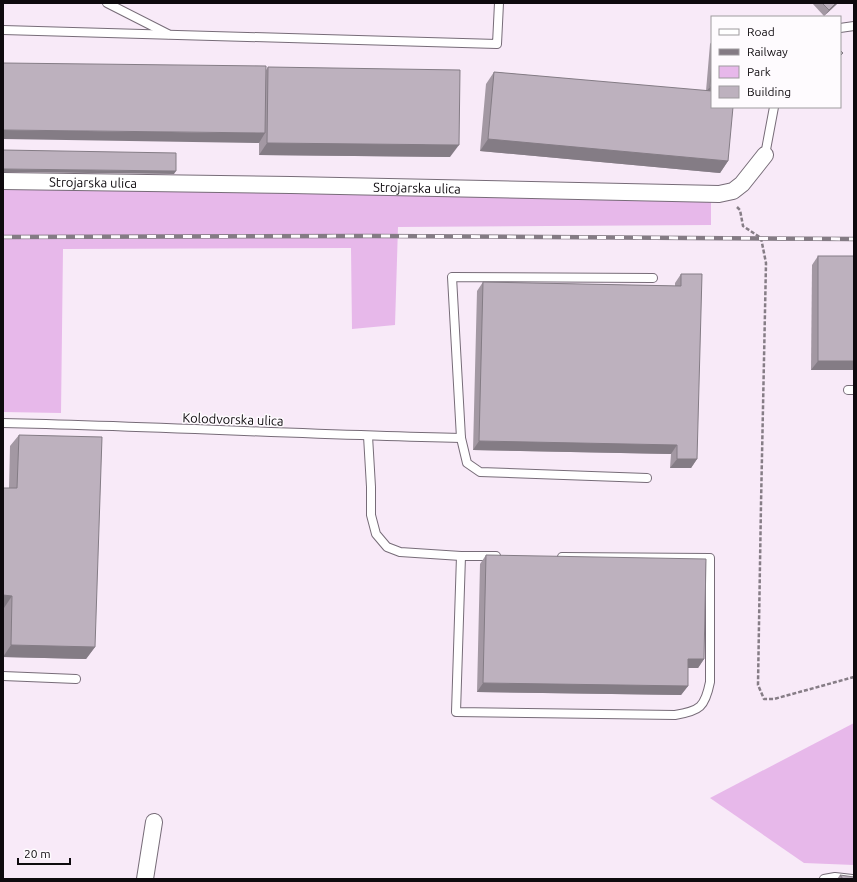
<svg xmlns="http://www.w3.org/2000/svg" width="857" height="882" font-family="Ubuntu,sans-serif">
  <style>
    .green { fill: #e7b8ea }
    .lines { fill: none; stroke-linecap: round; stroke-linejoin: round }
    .service-casing { stroke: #776c78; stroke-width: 10 }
    .minor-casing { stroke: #776c78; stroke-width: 18 }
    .path { stroke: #867d86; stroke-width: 2.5; stroke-dasharray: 4 2; stroke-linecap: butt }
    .service { stroke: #fff; stroke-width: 8 }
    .minor { stroke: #fff; stroke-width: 16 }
    .rail-casing { stroke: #847b84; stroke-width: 4.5 }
    .rail { stroke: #fefbfe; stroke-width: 3; stroke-dasharray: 9; stroke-linecap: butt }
    .wall { fill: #a398a3 }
    .shaded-wall { fill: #847c85 }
    .building { fill: #bdb1be; stroke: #847c85 }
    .labels { text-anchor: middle; stroke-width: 3; stroke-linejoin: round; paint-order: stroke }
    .street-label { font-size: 13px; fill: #0e0a0e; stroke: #fefbfe }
  </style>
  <rect width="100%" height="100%" fill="#f8eaf8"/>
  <g class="green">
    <path d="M3,188L711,200V225L398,227L395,325L352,329L351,248L63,249L61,413L3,412Z"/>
    <path d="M854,723V865L804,863L710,798Z"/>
  </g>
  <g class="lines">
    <g class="service-casing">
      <g id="service">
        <path d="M107,3L168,34"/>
        <path d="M840,28L854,26"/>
        <path d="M3,30L497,44L499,3"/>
        <path d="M765,155L774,107"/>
        <path d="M848,390H854"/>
        <path d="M3,423C156,426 308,435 461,438"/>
        <path d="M368,436L371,487V515L376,534L387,547L400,552L461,556H496"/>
        <path d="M647,478L480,472L467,463L461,438L452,277L653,278"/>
        <path d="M461,556L456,712L675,715C700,711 705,707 710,682V558L562,557"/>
        <path d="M3,676L76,679"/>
        <path d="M824,879L835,877L852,879"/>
      </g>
    </g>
    <g class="minor-casing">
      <g id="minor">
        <path id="s1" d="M3,181L291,185L719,194L733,191L742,184L765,155"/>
        <path d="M145,879L154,822"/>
      </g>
    </g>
    <path class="path" d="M737,207L740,210L743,226L761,238L766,263L761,504L758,685L764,699H774L854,677"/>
    <use href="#service" class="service"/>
    <use href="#minor" class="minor"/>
    <g class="rail-casing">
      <path id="rail" d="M3,237L374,236L854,239"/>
    </g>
    <use href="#rail" class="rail"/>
  </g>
  <g class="wall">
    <path d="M812,3H838L824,16Z"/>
    <path d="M712,41V107L728,161L720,173L480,151L486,84L494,72L706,91L710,44Z"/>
    <path d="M268,67L450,157L259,155V143L266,70Z"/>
    <path d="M818,256L854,370H811L812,265Z"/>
    <path d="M681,274L697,459L691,468H670L671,454L473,450L477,291L483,282L675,286V283Z"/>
    <path d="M19,435L95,647L86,659L3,657L4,608L3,607V488H9L10,446Z"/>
    <path d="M486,555L704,659L698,668H688V686L681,695L477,692L480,564Z"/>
    <path d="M840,875L854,879H837Z"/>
  </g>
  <g class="shaded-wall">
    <path d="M836,3H838L824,16L829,10Z"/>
    <path d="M710,87H712V94L705,93Z"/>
    <path d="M3,130L265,133L259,143L3,139Z"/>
    <path d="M488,139L728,161L720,173L480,151Z"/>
    <path d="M267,143L459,145L450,157L259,155Z"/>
    <path d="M3,169L176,171L174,174L3,172Z"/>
    <path d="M818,361H854V370H811Z"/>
    <path d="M479,441L677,445L671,454L473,450Z"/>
    <path d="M677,459H697L691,468H670Z"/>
    <path d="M3,595L12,596L4,608L3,607Z"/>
    <path d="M11,645L95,647L86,659L3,657Z"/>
    <path d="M688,659H704L698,668H682Z"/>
    <path d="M483,683L688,686L681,695L477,692Z"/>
  </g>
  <g class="building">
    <path d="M822,3H836L829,10Z"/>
    <path d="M840,50L843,53L840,56Z"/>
    <path d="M712,62V87H710Z"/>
    <path d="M3,63L266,66L265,133L3,130Z"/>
    <path d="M268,67L460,70L459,145L267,143Z"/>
    <path d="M494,72L712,91V107H733L728,161L488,139Z"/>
    <path d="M3,150L176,153V171L3,169Z"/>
    <rect x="818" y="256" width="36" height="105"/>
    <path d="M681,274H702L697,459H677V445L479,441L483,282L681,286Z"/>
    <path d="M19,435L102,437L95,647L11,645L12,596L3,595V488H17Z"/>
    <path d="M486,555L706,559L704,659H688V686L483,683Z"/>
    <path d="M840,875L854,877V879H843Z"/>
  </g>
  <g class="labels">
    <g class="street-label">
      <text dy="5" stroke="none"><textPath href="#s1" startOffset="90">Strojarska ulica</textPath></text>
      <text dy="5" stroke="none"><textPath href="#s1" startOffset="414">Strojarska ulica</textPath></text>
      <text transform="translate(233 419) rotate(2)" y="5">Kolodvorska ulica</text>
    </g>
  </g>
  <rect width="857" height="882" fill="none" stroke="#0e0a0e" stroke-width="8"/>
  <rect x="711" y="16" width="130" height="92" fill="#fefbfe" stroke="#9e9b9e"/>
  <rect x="719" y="29" width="20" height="6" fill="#ffffff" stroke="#9e9b9e"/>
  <text x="747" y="36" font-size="12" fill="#0e0a0e">Road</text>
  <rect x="719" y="49" width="20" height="6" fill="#847b84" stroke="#9e9b9e"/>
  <text x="747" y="56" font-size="12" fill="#0e0a0e">Railway</text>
  <rect x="719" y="66" width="20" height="12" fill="#e7b8ea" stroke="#9e9b9e"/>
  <text x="747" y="76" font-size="12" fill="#0e0a0e">Park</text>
  <rect x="719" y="86" width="20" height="12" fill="#bdb1be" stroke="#9e9b9e"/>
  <text x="747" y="96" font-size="12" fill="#0e0a0e">Building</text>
  <path d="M18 858v6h52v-6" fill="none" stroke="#0e0a0e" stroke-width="2"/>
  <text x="24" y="858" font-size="12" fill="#0e0a0e" stroke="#fefbfe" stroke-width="3" paint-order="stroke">20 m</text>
</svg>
